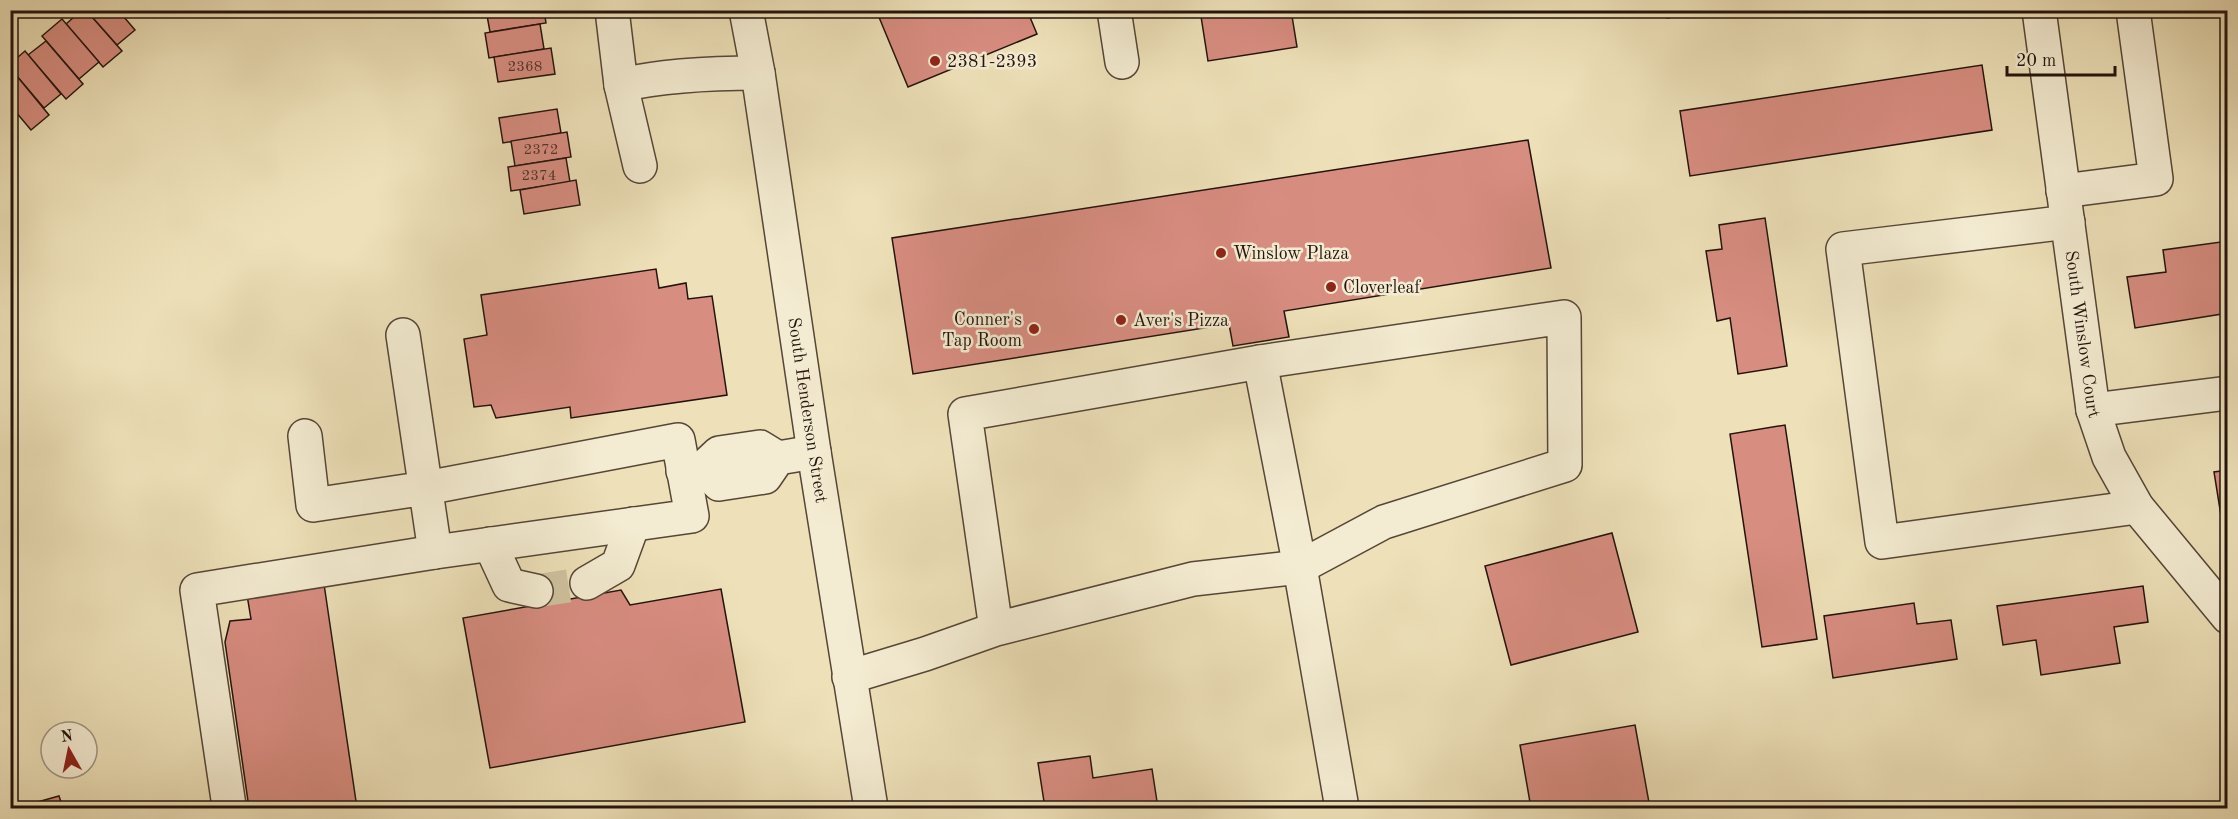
<svg xmlns="http://www.w3.org/2000/svg" width="2238" height="819" font-family="'Old Standard TT',serif">
  <style>
    .building { fill: #d88d81; stroke: #22130c; stroke-width: 1.5 }
    .lines { fill: none; stroke-linecap: round; stroke-linejoin: round }
    .minor-tunnel { stroke: #cfc29f; stroke-width: 33; stroke-dasharray: 33 16; stroke-linecap: butt }
    .minor-casing { stroke: #554637; stroke-width: 36 }
    .minor { stroke: #f4ecd2; stroke-width: 33 }
    .poi-dot { fill: #8f2418; stroke: #f4ecd2; stroke-width: 2 }
    .labels { text-anchor: middle; stroke-width: 5; stroke-linejoin: round; paint-order: stroke }
    .number-label { font-size: 15px; fill: #503229 }
    .poi-label { font-size: 18px; fill: #22130c; stroke: #f4ecd2; text-anchor: start }
    .street-label { font-size: 18px; fill: #22130c; stroke: #f4ecd2 }
  </style>
  <rect width="100%" height="100%" fill="#eee1b9"/>
  <filter id="stains"><feTurbulence type="fractalNoise" baseFrequency=".00333" numOctaves="4"/><feColorMatrix values="0 0 0 0 .2 0 0 0 0 .09 0 0 0 0 .02 0 0 0 .5 -.17"/></filter>
  <radialGradient id="worn" r=".72"><stop offset=".6" stop-color="#630" stop-opacity="0"/><stop offset="1" stop-color="#630" stop-opacity=".3"/></radialGradient>
  <g class="building">
    <path d="M82,10H86L122,51L103,67L66,24Z"/>
    <path d="M86,10H118L135,30L117,45Z"/>
    <path d="M486,10H544L546,23L490,32Z"/>
    <path d="M876,10H1027L1037,34L908,87Z"/>
    <path d="M1200,10H1291L1297,47L1208,61Z"/>
    <path d="M1666,10H1724L1667,18Z"/>
    <path d="M62,19L99,62L79,79L42,36Z"/>
    <path d="M540,24L544,49L489,58L485,33Z"/>
    <path d="M2228,33V69L2221,34Z"/>
    <path d="M46,41L83,84L66,99L28,55Z"/>
    <path d="M551,48L555,74L498,82L494,57Z"/>
    <path d="M25,51L61,94L44,108L10,68V64Z"/>
    <path d="M1982,65L1992,130L1690,176L1680,111Z"/>
    <path d="M11,69L49,115L31,130L10,105Z"/>
    <path d="M557,109L561,133L503,143L499,118Z"/>
    <path d="M567,132L571,157L515,166L511,141Z"/>
    <path d="M1528,140L1551,268L1284,311L1289,337L1233,346L1229,324L913,374L892,238Z"/>
    <path d="M566,158L570,182L511,191L508,167Z"/>
    <path d="M576,180L580,205L524,214L520,190Z"/>
    <path d="M1765,218L1787,366L1738,374L1730,318L1717,321L1706,251L1722,249L1719,225Z"/>
    <path d="M2228,241V313L2135,328L2127,277L2166,272L2163,250Z"/>
    <path d="M656,269L659,288L686,283L688,299L712,296L727,395L571,418L570,407L496,418L491,405L474,407L464,339L487,335L481,295Z"/>
    <path d="M1785,425L1817,639L1762,647L1730,434Z"/>
    <path d="M2228,470V521L2222,522L2214,472Z"/>
    <path d="M1612,533L1638,632L1511,665L1485,566Z"/>
    <path d="M324,584L357,808H249L225,642L230,621L251,619L247,595Z"/>
    <path d="M2143,586L2148,622L2114,627L2120,663L2041,675L2036,640L2003,645L1997,606Z"/>
    <path d="M721,589L745,722L490,768L463,618L621,590L630,605Z"/>
    <path d="M1914,603L1917,624L1951,620L1957,659L1833,678L1824,616Z"/>
    <path d="M1635,725L1650,808H1531L1520,745Z"/>
    <path d="M1090,756L1093,778L1152,769L1158,808H1045L1038,763Z"/>
    <path d="M59,796L63,808H16Z"/>
  </g>
  <g class="lines">
    <path class="minor-tunnel" d="M536,591L587,583"/>
    <g class="minor-casing">
      <g id="minor">
        <path d="M612,10L621,85L640,166"/>
        <path id="s1" d="M746,10L758,73L814,452L871,808"/>
        <path d="M1114,10L1122,62"/>
        <path id="s2" d="M2039,10L2093,410L2109,457L2137,507L2228,617"/>
        <path d="M621,85C665,75 713,73 758,73"/>
        <path d="M2063,191L2156,179L2133,10"/>
        <path d="M2068,222L1843,249L1882,542L2137,507"/>
        <path d="M1260,362L1300,567L1342,808"/>
        <path d="M2093,410L2228,393"/>
        <path d="M305,436L313,505L426,488L678,440L692,516L435,552L403,335"/>
        <path d="M703,468L719,484L765,477L778,458L814,452"/>
        <path d="M683,471L703,468L719,453L760,447L778,458"/>
        <path d="M490,544L509,585L536,591"/>
        <path d="M587,583L618,565L633,524"/>
        <path d="M849,677L925,654L996,629L1193,579L1300,567L1384,522L1565,465L1564,317L1260,362L965,414L996,629"/>
        <path d="M229,806L197,590L435,552"/>
      </g>
    </g>
    <use href="#minor" class="minor"/>
  </g>
  <g class="poi-dot">
    <circle cx="935" cy="61" r="6"/>
    <circle cx="1221" cy="253" r="6"/>
    <circle cx="1331" cy="287" r="6"/>
    <circle cx="1121" cy="320" r="6"/>
    <circle cx="1034" cy="329" r="6"/>
  </g>
  <g class="labels">
    <g class="number-label">
      <text x="525" y="71">2368</text>
      <text x="541" y="154">2372</text>
      <text x="539" y="180">2374</text>
    </g>
    <g class="poi-label">
      <text x="947" y="67">2381-2393</text>
      <text x="1233" y="259">Winslow Plaza</text>
      <text x="1343" y="293">Cloverleaf</text>
      <text x="1022" y="325" text-anchor="end">Conner's<tspan x="1022" dy="21">Tap Room</tspan></text>
      <text x="1133" y="326">Aver's Pizza</text>
    </g>
    <g class="street-label">
      <text dy="6" stroke="none"><textPath href="#s2" startOffset="327">South Winslow Court</textPath></text>
      <text dy="6" stroke="none"><textPath href="#s1" startOffset="405">South Henderson Street</textPath></text>
    </g>
  </g>
  <rect width="2238" height="819" fill="none" stroke="#eee1b9" stroke-width="36"/>
  <rect x="12" y="12" width="2214" height="795" fill="none" stroke="#22130c" stroke-width="3"/>
  <rect x="18" y="18" width="2202" height="783" fill="none" stroke="#22130c" stroke-width="1.5"/>
  <g transform="translate(69 750) rotate(351)"><circle r="28" fill="#f4ecd2" stroke="#a09583" stroke-width="1.5"/>
  <path d="M0-4.5L10 22L0 15L-10 22Z" fill="#8f2418"/>
  <text y="-9" font-size="16" font-weight="bold" text-anchor="middle" fill="#22130c">N</text>
  </g>
  <path d="M2007 66v9h108v-9" fill="none" stroke="#22130c" stroke-width="3"/>
  <text x="2016" y="66" font-size="18" fill="#22130c" stroke="#f4ecd2" stroke-width="4.5" paint-order="stroke">20 m</text>
  <rect width="100%" height="100%" filter="url(#stains)"/>
  <rect width="100%" height="100%" fill="url(#worn)"/>
</svg>
